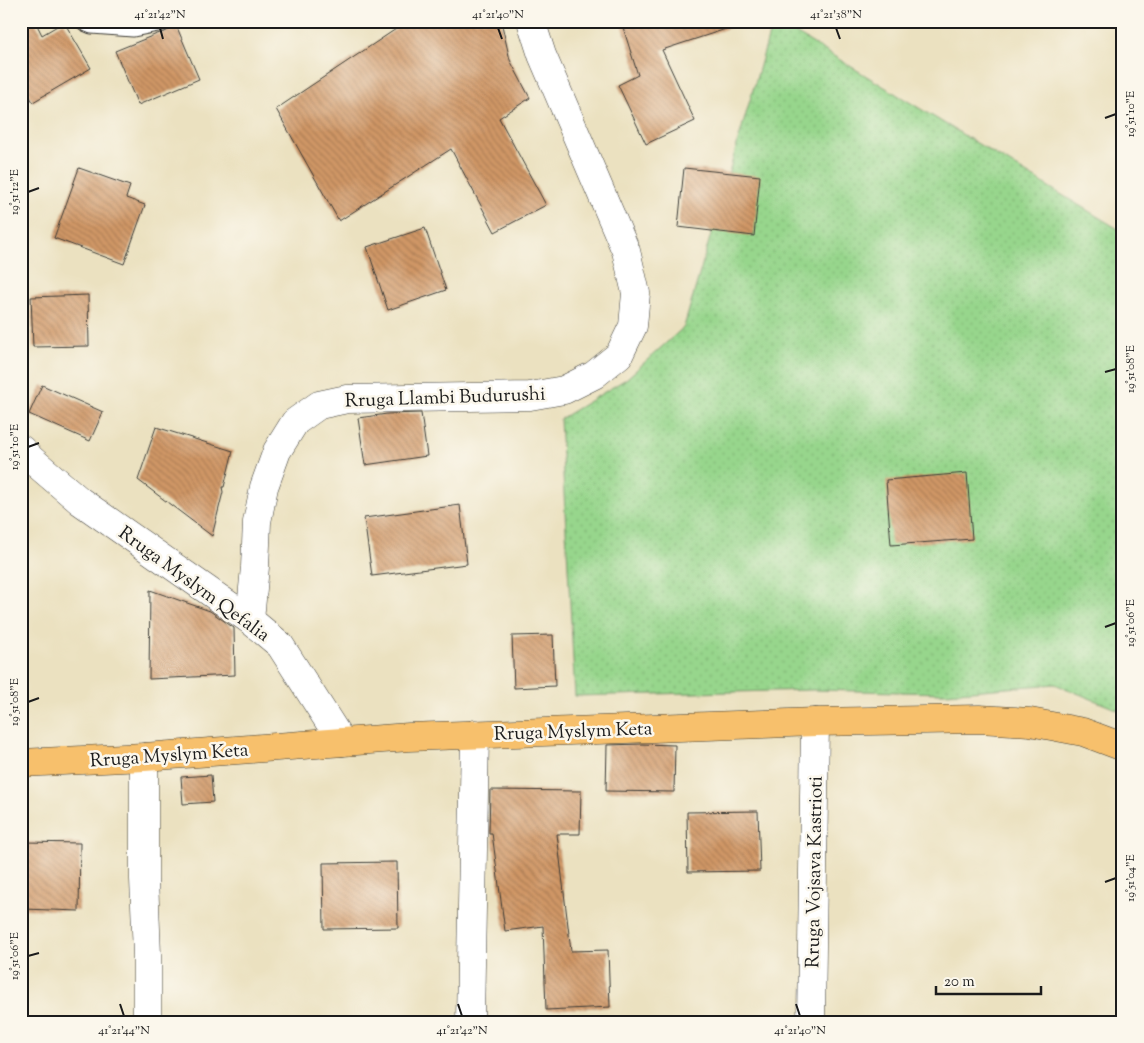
<svg xmlns="http://www.w3.org/2000/svg" width="1144" height="1043" font-family="'Sorts Mill Goudy',serif">
  <style>
    .grass { fill: url(#grass-dots); stroke: #5a7954 }
    .building { fill: url(#building-back-hatch) }
    .lines { fill: none; stroke-linecap: round; stroke-linejoin: round }
    .service-casing { stroke: #3b3a35; stroke-width: 21 }
    .minor-casing { stroke: #3b3a35; stroke-width: 29 }
    .tertiary-casing { stroke: #3b3a35; stroke-width: 29 }
    .primary-casing { stroke: #3b3a35; stroke-width: 29 }
    .service { stroke: #fff; stroke-width: 19 }
    .minor { stroke: #fff; stroke-width: 28 }
    .tertiary { stroke: #fff; stroke-width: 28 }
    .primary { stroke: #f7c06c; stroke-width: 28 }
    .ticks { fill: none; stroke: #1c1c1c; stroke-width: 2 }
    .labels { text-anchor: middle; stroke-width: 5; stroke-linejoin: round; paint-order: stroke }
    .street-label { font-size: 19px; fill: #1c1c1c; stroke: #fbf7ec }
    .neatline { fill: none; stroke: #1c1c1c; stroke-width: 2 }
    .ticks-label { font-size: 12px; text-anchor: middle; fill: #1c1c1c }
  </style>
  <defs>
    <pattern id="grass-dots" width="8" height="8" patternUnits="userSpaceOnUse" patternTransform="scale(1.25)"><rect width="8" height="8" fill="#97d68c"/><path d="M2 2h.1M6 6h.1" fill="none" stroke="#82b778" stroke-width="1.8" stroke-linecap="round"/></pattern>
    <pattern id="building-back-hatch" width="6" height="6" patternUnits="userSpaceOnUse" patternTransform="scale(1.25)"><rect width="6" height="6" fill="#d09766"/><path d="M-1 5l2 2M0 0l6 6M5-1l2 2" fill="none" stroke="#a87a53"/></pattern>
  </defs>
  <rect width="100%" height="100%" fill="#fbf7ec"/>
  <filter id="ink" filterUnits="userSpaceOnUse"><feTurbulence type="fractalNoise" baseFrequency=".02" numOctaves="2"/><feDisplacementMap in="SourceGraphic" scale="10" xChannelSelector="R" yChannelSelector="G"/><feConvolveMatrix kernelMatrix="1 2 1 2 8 2 1 2 1" color-interpolation-filters="sRGB"/></filter>
  <filter id="wash" filterUnits="userSpaceOnUse"><feTurbulence type="fractalNoise" baseFrequency=".0096" numOctaves="4" result="noise"/><feDisplacementMap in="SourceGraphic" scale="20" xChannelSelector="R" yChannelSelector="G"/><feGaussianBlur stdDeviation="1.12" result="paint"/><feColorMatrix in="noise" values="0 0 0 0 0 0 0 0 0 0 0 0 0 0 0 0 0 1.4 0 .05"/><feComposite in="paint" operator="in"/></filter>
  <g filter="url(#wash)">
    <rect width="100%" height="100%" fill="#ebe1c0"/>
    <path class="grass" d="M773,21H776L1123,232V712L1055,684L946,693L813,690L575,696L560,419L626,379L684,327Z"/>
    <g id="blocks">
      <g class="building">
        <path d="M21,21H35L42,35L64,22L91,68L33,102L21,82Z"/>
        <path d="M408,21H501L510,60L530,98L499,118L546,205L495,232L451,149L339,221L276,109Z"/>
        <path d="M621,21H731L732,27L662,50L695,121L646,144L618,85L638,75Z"/>
        <path d="M176,25L199,79L138,105L115,51L157,34L165,32Z"/>
        <path d="M79,168L130,186L126,198L145,205L124,264L54,238Z"/>
        <path d="M684,168L760,176L754,236L678,227Z"/>
        <path d="M425,228L446,290L388,310L367,247Z"/>
        <path d="M88,295L89,346L33,347L31,297Z"/>
        <path d="M42,385L103,412L90,441L29,414Z"/>
        <path d="M421,413L427,456L365,465L358,418L387,414Z"/>
        <path d="M156,427L233,451L224,487H222L223,492L212,536L138,480Z"/>
        <path d="M967,473L972,539L891,545L886,480Z"/>
        <path d="M460,505L467,564L372,576L364,518Z"/>
        <path d="M150,590L210,611L234,628L235,675L149,679Z"/>
        <path d="M553,635L555,686L514,688L512,636Z"/>
        <path d="M641,744L675,745L674,792L606,791L607,745Z"/>
        <path d="M211,775L213,802L183,804L181,777Z"/>
        <path d="M490,790L581,791L580,834H557L571,951L608,950L610,1007L546,1010L543,926L505,931L492,833H489Z"/>
        <path d="M758,811L760,871L688,872L687,812Z"/>
        <path d="M25,842L80,843L79,911L23,909Z"/>
        <path d="M397,862L398,928L324,929L323,863Z"/>
      </g>
    </g>
  </g>
  <g filter="url(#ink)">
    <use href="#blocks" fill-opacity="0" stroke="#3b3a35" stroke-width="1"/>
    <g class="lines">
      <g class="service-casing">
        <path id="service" d="M85,21L92,24L133,27L162,21"/>
      </g>
      <g class="minor-casing">
        <g id="minor">
          <path d="M250,620L255,567L257,522L264,487L277,451L295,422L319,405L347,399L530,396L564,390L594,375L619,355L633,326L636,293L626,251L542,55L531,21"/>
          <path d="M144,757V879L147,955V1022"/>
          <path d="M470,1022L475,734"/>
          <path d="M811,1022L815,722"/>
        </g>
      </g>
      <g class="tertiary-casing">
        <path id="tertiary" d="M21,449L32,460L80,501L250,620L280,645L342,742"/>
      </g>
      <g class="primary-casing">
        <path id="primary" d="M21,763L144,757L409,737L815,722L979,719L1030,722L1083,732L1123,747"/>
      </g>
      <use href="#service" class="service"/>
      <use href="#minor" class="minor"/>
      <use href="#tertiary" class="tertiary"/>
      <use href="#primary" class="primary"/>
    </g>
  </g>
  <path class="ticks" d="M160,28L163,39M498,28L502,39M836,28L840,39M1105,118L1116,114M28,192L39,188M1105,372L1116,369M28,447L39,443M1105,627L1116,623M28,702L39,698M1105,882L1116,878M28,956L39,953M120,1004L124,1016M458,1004L462,1016M796,1004L800,1016"/>
  <g class="labels">
    <g class="street-label">
      <text transform="translate(445 396) rotate(-2)" y="7">Rruga Llambi Budurushi</text>
      <text transform="translate(195 583) rotate(36)" y="7">Rruga Myslym Qefalia</text>
      <text transform="translate(573 730) rotate(-2)" y="7">Rruga Myslym Keta</text>
      <text transform="translate(169 754) rotate(-4)" y="7">Rruga Myslym Keta</text>
      <text transform="translate(813 872) rotate(-89)" y="7">Rruga Vojsava Kastrioti</text>
    </g>
  </g>
  <rect width="1144" height="1043" fill="none" stroke="#fbf7ec" stroke-width="55"/>
  <path d="M936 986v8h105v-8" fill="none" stroke="#1c1c1c" stroke-width="2.5"/>
  <text x="944" y="986" font-size="15" fill="#1c1c1c" stroke="#fbf7ec" stroke-width="4" paint-order="stroke">20 m</text>
  <rect x="28" y="28" width="1088" height="988" class="neatline"/>
  <g class="ticks-label">
    <text x="160" y="18">41°21'42"N</text>
    <text x="498" y="18">41°21'40"N</text>
    <text x="836" y="18">41°21'38"N</text>
    <text transform="translate(1130 114) rotate(-90)" y="4">19°51'10"E</text>
    <text transform="translate(14 192) rotate(-90)" y="4">19°51'12"E</text>
    <text transform="translate(1130 369) rotate(-90)" y="4">19°51'08"E</text>
    <text transform="translate(14 447) rotate(-90)" y="4">19°51'10"E</text>
    <text transform="translate(1130 623) rotate(-90)" y="4">19°51'06"E</text>
    <text transform="translate(14 702) rotate(-90)" y="4">19°51'08"E</text>
    <text transform="translate(1130 878) rotate(-90)" y="4">19°51'04"E</text>
    <text transform="translate(14 956) rotate(-90)" y="4">19°51'06"E</text>
    <text x="124" y="1034">41°21'44"N</text>
    <text x="462" y="1034">41°21'42"N</text>
    <text x="800" y="1034">41°21'40"N</text>
  </g>
</svg>
